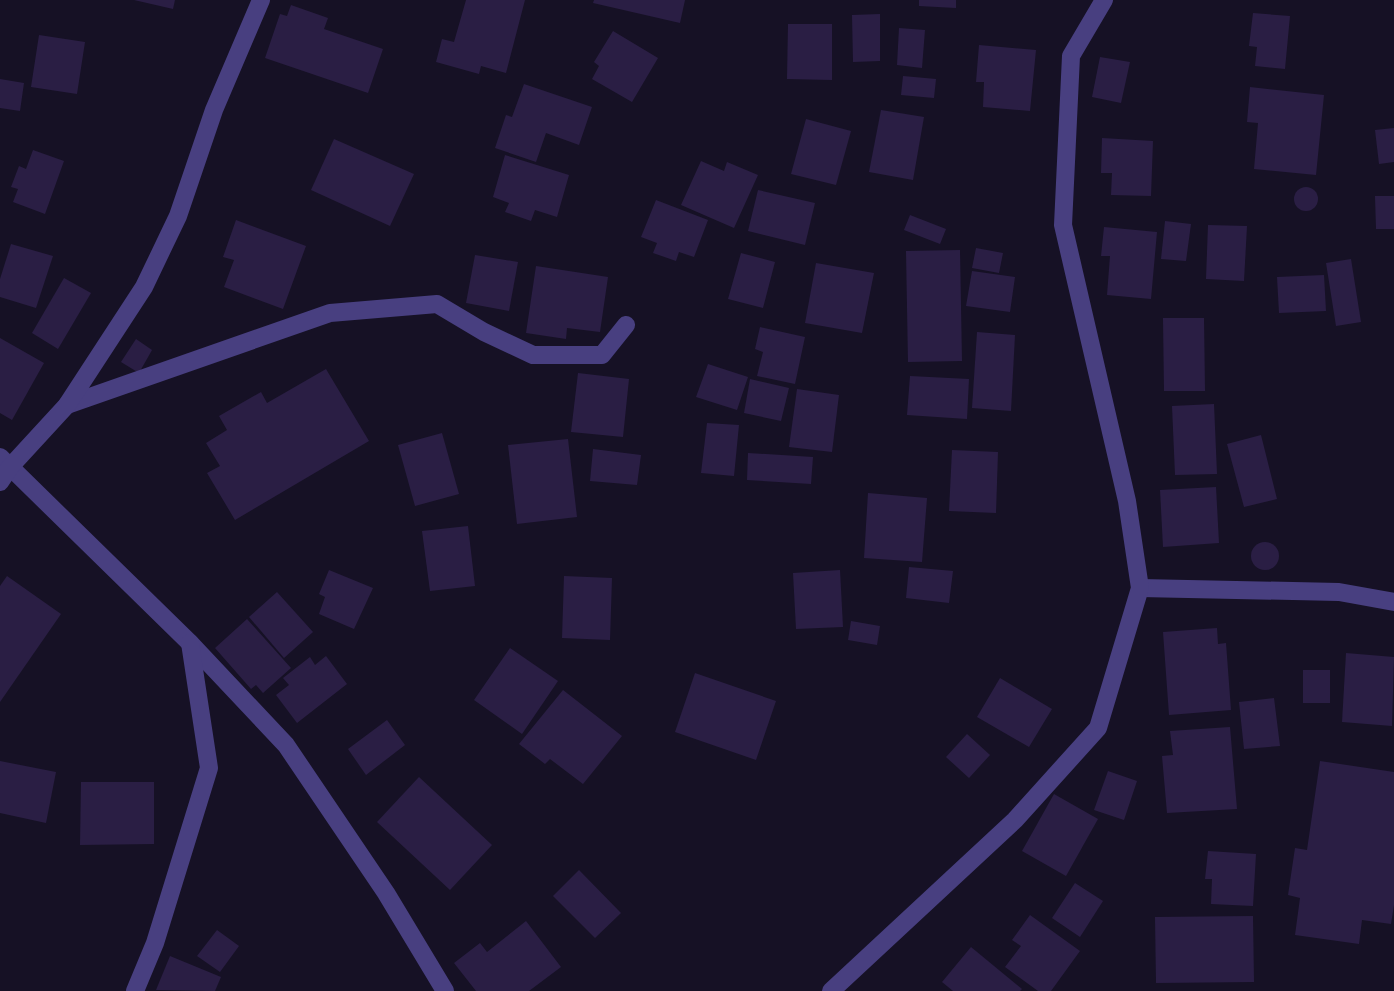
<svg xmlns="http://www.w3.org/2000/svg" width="1394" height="991" font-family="'Titillium Web',sans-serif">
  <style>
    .building { fill: #2a1e44 }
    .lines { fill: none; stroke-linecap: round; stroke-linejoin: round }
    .minor { stroke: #483f80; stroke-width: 18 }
  </style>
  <rect width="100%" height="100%" fill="#161125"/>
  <g class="building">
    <path d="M134,0H175L173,9Z"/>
    <path d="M466,0H525L506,73L481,66L479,74L436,62L442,39L454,42Z"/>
    <path d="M594,0H685L680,23L593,3Z"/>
    <path d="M919,0H956V8L919,6Z"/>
    <path d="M291,5L328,18L324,29L383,49L368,93L265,58L280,14L287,16Z"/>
    <path d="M1253,13L1290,16L1285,69L1255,66L1257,47L1249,46Z"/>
    <path d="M880,14V61L853,62L852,15Z"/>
    <path d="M788,24H832V80L787,79Z"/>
    <path d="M899,28L925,30L922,68L897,65Z"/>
    <path d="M613,31L658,58L632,102L592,79L599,66L594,62Z"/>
    <path d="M39,35L85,42L77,94L31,87Z"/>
    <path d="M979,45L1036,50L1030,111L983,107L984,82H976Z"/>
    <path d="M1100,57L1130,62L1121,103L1092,97Z"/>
    <path d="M903,76L936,79L934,98L901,95Z"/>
    <path d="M0,79L24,83L20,111L0,108Z"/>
    <path d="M524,84L592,107L579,145L546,133L536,162L495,148L506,115L512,117Z"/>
    <path d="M1250,87L1324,95L1316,175L1254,169L1258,123L1247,122Z"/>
    <path d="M881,110L924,117L913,180L869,172Z"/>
    <path d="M806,119L851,131L836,185L791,174Z"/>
    <path d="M1394,128V162L1379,164L1375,130Z"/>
    <path d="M1102,138L1153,141L1151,196L1111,195L1112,173H1101Z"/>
    <path d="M334,139L414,174L390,226L311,190Z"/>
    <path d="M33,150L64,161L45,214L13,202L18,189L11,187L19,166L26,169Z"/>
    <path d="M505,155L569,175L557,217L535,210L531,221L505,212L509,203L493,197Z"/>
    <path d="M701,161L724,171L727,162L758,175L734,228L681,205Z"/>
    <circle cx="1306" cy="199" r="12"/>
    <path d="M758,190L815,203L805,245L748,231Z"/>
    <path d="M1375,196H1394V229H1376Z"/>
    <path d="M656,200L708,220L694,257L679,252L676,261L653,253L657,243L641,237Z"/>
    <path d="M910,215L946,229L940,244L904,230Z"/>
    <path d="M236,220L306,246L283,309L224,287L234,260L223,257Z"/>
    <path d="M1165,221L1191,224L1186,261L1161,259Z"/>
    <path d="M1208,225L1247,226L1244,281L1206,279Z"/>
    <path d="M1104,227L1157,232L1151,299L1107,295L1110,256H1101Z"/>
    <path d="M11,244L53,256L36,308L0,297V279Z"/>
    <path d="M976,248L1003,253L999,273L972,268Z"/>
    <path d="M960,250L962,361L908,362L906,251Z"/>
    <path d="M741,253L775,262L763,308L728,299Z"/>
    <path d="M475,255L518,262L509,311L466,303Z"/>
    <path d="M1351,259L1361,322L1336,326L1326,263Z"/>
    <path d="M816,263L874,273L862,333L805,323Z"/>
    <path d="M536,266L608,277L600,332L567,328L566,339L526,333Z"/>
    <path d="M972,271L1015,277L1010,312L966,306Z"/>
    <path d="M1324,275L1326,311L1279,313L1277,277Z"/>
    <path d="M64,278L91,293L58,349L32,333Z"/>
    <path d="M1163,318H1204L1205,391H1164Z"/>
    <path d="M760,327L805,337L795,384L757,376L763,352L755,349Z"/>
    <path d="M977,332L1015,335L1011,411L972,408Z"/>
    <path d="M0,338L44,363L12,420L0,413Z"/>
    <path d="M136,339L152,350L139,373L121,362Z"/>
    <path d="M708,364L748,377L737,410L696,397Z"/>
    <path d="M326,369L369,441L235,520L207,473L220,466L206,443L227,430L219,416L261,392L267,403Z"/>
    <path d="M578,373L629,379L623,437L571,432Z"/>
    <path d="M910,376L969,379L967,419L907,415Z"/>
    <path d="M750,379L789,388L781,421L744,413Z"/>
    <path d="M797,389L839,395L832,452L789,447Z"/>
    <path d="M1214,404L1217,474L1175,475L1172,406Z"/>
    <path d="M707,423L739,425L734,476L701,473Z"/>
    <path d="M442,433L459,494L415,506L398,445Z"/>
    <path d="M1261,435L1277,499L1244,507L1227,444Z"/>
    <path d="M568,439L577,517L517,524L508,445Z"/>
    <path d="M593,449L641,455L637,485L590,481Z"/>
    <path d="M952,450L998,452L996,513L949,511Z"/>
    <path d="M748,453L813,457L811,484L747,480Z"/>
    <path d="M1216,487L1219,543L1163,547L1160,490Z"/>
    <path d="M868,493L927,498L922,562L864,558Z"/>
    <path d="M468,526L475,586L430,591L422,531Z"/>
    <circle cx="1265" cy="556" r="14"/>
    <path d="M909,567L953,571L949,603L906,598Z"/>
    <path d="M329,570L373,588L354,629L319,614L325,597L319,594Z"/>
    <path d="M840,570L843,627L796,629L793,573Z"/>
    <path d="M7,576L61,614L0,702V586Z"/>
    <path d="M564,576L612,578L610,640L562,638Z"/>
    <path d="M277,592L313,632L284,658L249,617Z"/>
    <path d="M247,619L291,668L263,693L256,685L251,689L215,648Z"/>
    <path d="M851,621L880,626L877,645L848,640Z"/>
    <path d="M1217,628L1218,644L1226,643L1231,710L1169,715L1163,632Z"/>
    <path d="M510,648L558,681L522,734L474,700Z"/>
    <path d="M1346,653L1394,657L1392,726L1342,722Z"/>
    <path d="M326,656L347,684L297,723L276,695L289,685L283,678L310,657L315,665Z"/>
    <rect x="1303" y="670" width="27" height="33"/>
    <path d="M695,673L776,701L756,760L675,732Z"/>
    <path d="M1000,678L1052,709L1029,747L977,717Z"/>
    <path d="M563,690L622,736L583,784L550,759L545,764L519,744Z"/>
    <path d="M1274,698L1280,746L1244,749L1239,702Z"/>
    <path d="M387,720L405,745L366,775L348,749Z"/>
    <path d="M1230,727L1237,809L1167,813L1162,756L1173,755L1170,731Z"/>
    <path d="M967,734L990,755L969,778L946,757Z"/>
    <path d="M0,761L56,772L46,823L0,813Z"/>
    <path d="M1320,761L1394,772V905L1391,924L1362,920L1359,944L1295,935L1300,898L1288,895L1295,848L1307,850Z"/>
    <path d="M1108,771L1137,781L1124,820L1094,810Z"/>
    <path d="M419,777L492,845L450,890L377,822Z"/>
    <path d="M81,782H154V844L80,845Z"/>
    <path d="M1054,794L1098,819L1066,876L1022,851Z"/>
    <path d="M1208,851L1256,854L1253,906L1211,904L1212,879H1205Z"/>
    <path d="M579,870L621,913L595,938L553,896Z"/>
    <path d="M1075,883L1103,901L1080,937L1052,918Z"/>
    <path d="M1030,915L1080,951L1051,991H1038L1005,967L1021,946L1012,940Z"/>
    <path d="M1253,916L1254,982L1156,983L1155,917Z"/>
    <path d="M526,921L561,967L529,991H476L454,963L480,943L487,952Z"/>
    <path d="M217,930L239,946L220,972L197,956Z"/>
    <path d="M971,947L1022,989L1020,991H953L942,982Z"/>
    <path d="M170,956L221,977L215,991L156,990Z"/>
  </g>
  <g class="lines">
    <g class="minor">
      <path d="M67,405L330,313L437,304L484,332L533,355H602L626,325"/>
      <path d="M0,457L190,643L286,745L386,893L445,991"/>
      <path d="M0,482L10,467L67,405L144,287L178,216L214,110L261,0"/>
      <path d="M1140,588L1339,592L1394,602"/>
      <path d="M135,991L155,943L209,768L190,643"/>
      <path d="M831,991L1015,820L1098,728L1140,588L1127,501L1063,225L1071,56L1104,0"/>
    </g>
  </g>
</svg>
